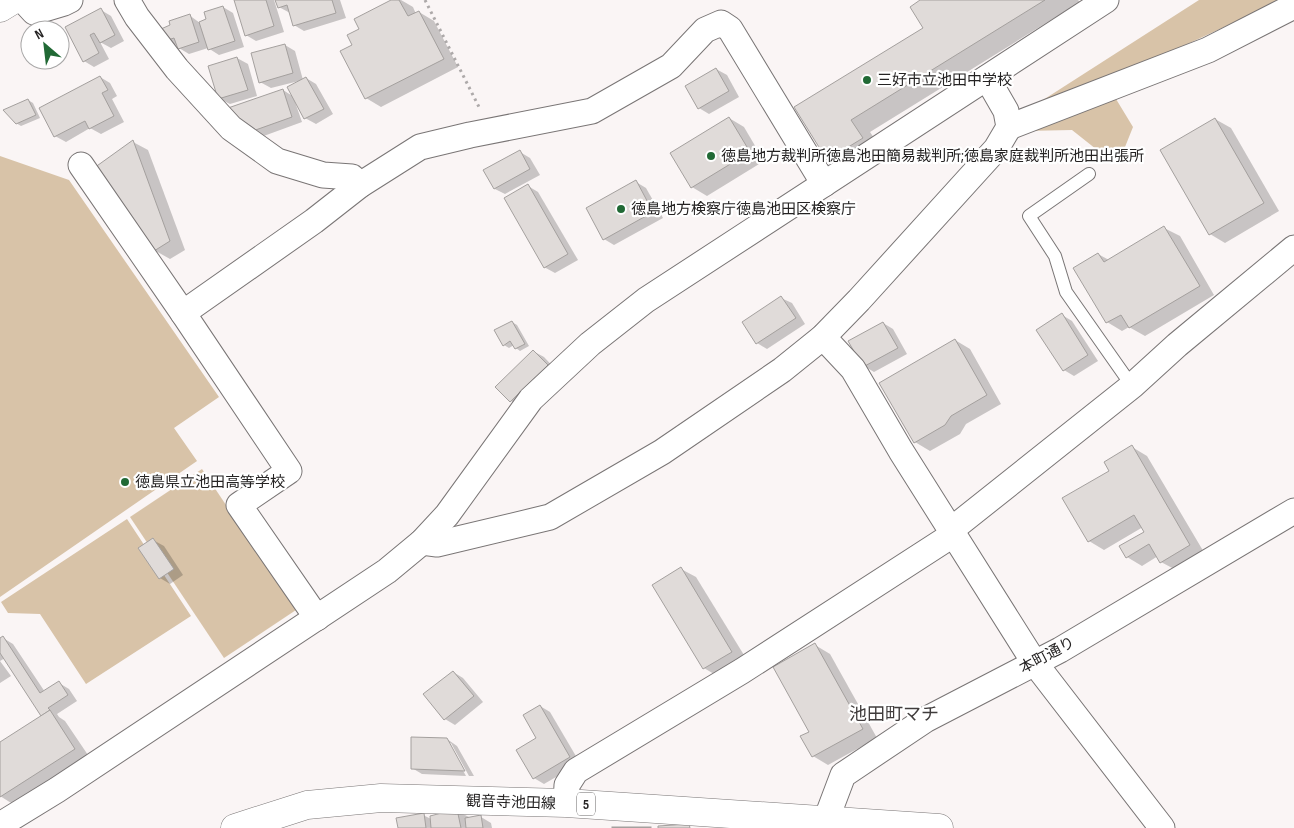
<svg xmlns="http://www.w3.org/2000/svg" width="1294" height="828" font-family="'Sofia Sans Condensed','Noto Sans JP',sans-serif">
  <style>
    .green { fill: #d8c3a8 }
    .shadow { fill: #0003 }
    .building { fill: #e0dbd9; stroke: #a4a09e }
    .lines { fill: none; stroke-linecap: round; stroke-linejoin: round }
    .service-casing { stroke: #797575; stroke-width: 14 }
    .minor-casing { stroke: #797575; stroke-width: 27 }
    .primary-casing { stroke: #797575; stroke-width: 29 }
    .trunk-casing { stroke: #797575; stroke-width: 29 }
    .path { stroke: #ada9a9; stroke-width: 3; stroke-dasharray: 2.5 4; stroke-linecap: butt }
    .service { stroke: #fff; stroke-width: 12 }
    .minor { stroke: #fff; stroke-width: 25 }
    .primary { stroke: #fff; stroke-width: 28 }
    .trunk { stroke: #fff; stroke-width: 28 }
    .poi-dot { fill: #216935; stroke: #fff; stroke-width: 2 }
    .labels { text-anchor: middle; stroke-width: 4.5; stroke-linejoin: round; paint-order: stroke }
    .shield { fill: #fff; stroke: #666565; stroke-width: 1 }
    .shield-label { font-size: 14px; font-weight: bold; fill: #252323 }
    .poi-label { font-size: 15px; fill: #252323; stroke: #fff; text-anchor: start }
    .street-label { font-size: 15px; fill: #252323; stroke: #fff }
    .quarter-label { font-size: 18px; fill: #403c3c; stroke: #fff }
  </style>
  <rect width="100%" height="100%" fill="#faf5f5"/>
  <g class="green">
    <path d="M1199,0H1282L1138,67L1116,99L1133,127L1125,147L1101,153L1072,130L1024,131L1043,100Z"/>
    <path d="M0,156L69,180L219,397L174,428L197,461L0,597Z"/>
    <path d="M202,469L296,610L224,658L130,517Z"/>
    <path d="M127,519L191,616L86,684L40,614L8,613L1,602Z"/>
  </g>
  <g class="shadow">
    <path d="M235,0H274L284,32L256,41L246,35Z"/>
    <path d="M277,0H340L346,18L304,31L294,25L290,13L279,7Z"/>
    <path d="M394,0H401L413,7L416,14L419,12L434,21L458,67L381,107L366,98L354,46L361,30Z"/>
    <path d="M923,0H1078L1080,2L870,132L882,150L848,171L828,159L796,108L924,28Z"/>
    <path d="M223,7L233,13L244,47L219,55L208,48L189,54L179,48L178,46L166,40L189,15L200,23L207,20Z"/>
    <path d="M101,10L111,16L124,41L111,48L100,42L109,59L94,67L84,61L67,28Z"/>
    <path d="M285,45L295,51L303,80L306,78L316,84L333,114L316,124L305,118L295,102L302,122L261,137L251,131L283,90L294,97L303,80L271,88L260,82Z"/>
    <path d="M237,58L248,64L257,96L230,104L220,99Z"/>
    <path d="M716,69L727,75L739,97L709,114L699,108Z"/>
    <path d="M100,77L110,83L117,96L112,99L124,122L101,134L90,128L66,142L55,136Z"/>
    <path d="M28,100L33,103L40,118L21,126L16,123Z"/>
    <path d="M729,118L744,127L764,161L707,196L692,187Z"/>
    <path d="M1215,119L1231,128L1279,211L1225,243L1210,234Z"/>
    <path d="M133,142L148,150L185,250L170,259L154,250Z"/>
    <path d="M520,152L530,158L540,175L505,194L495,189L485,171Z"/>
    <path d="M636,182L646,188L663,218L614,245L604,239Z"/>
    <path d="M528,186L538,192L578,260L555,273L544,267Z"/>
    <path d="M1164,228L1180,236L1214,295L1145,336L1129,327L1122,331L1107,322L1098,254L1109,260Z"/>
    <path d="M781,298L792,303L805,324L767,349L757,343Z"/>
    <path d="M1062,315L1072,321L1098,361L1074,376L1064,370Z"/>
    <path d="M512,322L517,325L529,346L520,351L516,348L514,345L509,348L504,345Z"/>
    <path d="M883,323L893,329L907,354L874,372L864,366Z"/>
    <path d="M955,340L970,349L1001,404L966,424L960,434L930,451L915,442Z"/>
    <path d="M533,351L544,357L558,372L521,407L511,401L497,387Z"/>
    <path d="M1132,447L1147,456L1205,554L1176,570L1161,562L1158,556L1142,566L1127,557L1146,532L1143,527L1104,550L1089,541L1111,471Z"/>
    <path d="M153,540L164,546L183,575L170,584L160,578Z"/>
    <path d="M681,569L696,577L747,660L719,677L704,668Z"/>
    <path d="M3,638L13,644L45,692L59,683L69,689L77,701L57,714L59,717L65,721L90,758L16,806L0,796V744L43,716L5,658L0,661L11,676L0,683V640Z"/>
    <path d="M815,645L830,654L877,738L828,765L813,756L811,732Z"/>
    <path d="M453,672L463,678L483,702L455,725L445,719Z"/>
    <path d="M540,706L550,712L580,763L544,784L534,778Z"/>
    <path d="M447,739L457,746L474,776H469L451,743H448L466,776L422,774L412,768Z"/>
    <path d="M457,811L471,818L481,817L491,823L492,828H399L423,815L431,819Z"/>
  </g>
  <g class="building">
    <path d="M234,0H266L274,26L245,36Z"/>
    <path d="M275,0H332L336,13L293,26L287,5L278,8Z"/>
    <path d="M391,0H399L408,16L419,11L444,59L365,99L340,51L352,45L347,35L359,29L354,19Z"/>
    <path d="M920,0H1045L851,120L863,138L827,160L794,107L923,28L910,7Z"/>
    <path d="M223,6L235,41L208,50L199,22L206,19L204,12Z"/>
    <path d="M101,8L115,35L100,43L94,33L90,35L99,53L83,62L65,27Z"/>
    <path d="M190,14L199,42L178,49L174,38L165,41L161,29L170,25L169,21Z"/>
    <path d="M285,44L293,73L259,83L251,53Z"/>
    <path d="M237,57L248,90L218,99L208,66Z"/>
    <path d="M716,68L729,91L698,109L685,86Z"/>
    <path d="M100,76L108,90L102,93L114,116L89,129L85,121L54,137L39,108Z"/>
    <path d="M306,77L324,109L304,119L287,87Z"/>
    <path d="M283,89L292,117L250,132L228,108Z"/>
    <path d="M28,99L36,115L16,124L3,110Z"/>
    <path d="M729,117L750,152L691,188L670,153Z"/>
    <path d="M1215,118L1264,203L1209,235L1160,150Z"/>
    <path d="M133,140L170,241L154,251L94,168Z"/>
    <path d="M520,150L530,169L494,189L483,170Z"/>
    <path d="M636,180L653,212L603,240L586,208Z"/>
    <path d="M528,184L568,254L544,268L504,198Z"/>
    <path d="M1164,226L1200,286L1129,328L1121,315L1106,323L1073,268L1098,253L1104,262Z"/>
    <path d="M781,296L796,318L756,344L742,322Z"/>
    <path d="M1062,313L1088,355L1063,371L1036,330Z"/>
    <path d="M512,321L525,344L515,349L510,341L503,346L494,330Z"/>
    <path d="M883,322L898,348L863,367L848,341Z"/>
    <path d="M955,339L987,395L951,416L945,425L914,443L879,383Z"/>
    <path d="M533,350L548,365L510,402L495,387Z"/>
    <path d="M1132,445L1190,545L1160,563L1149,544L1126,558L1119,546L1144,532L1134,515L1088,542L1062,498L1109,471L1104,462Z"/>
    <path d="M153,538L174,569L159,579L138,548Z"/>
    <path d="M681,567L732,652L703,669L652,585Z"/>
    <path d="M3,636L40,693L59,681L68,695L48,708L50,710L41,716L0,653V638Z"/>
    <path d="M815,643L863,729L812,757L800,736L809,732L773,667Z"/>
    <path d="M453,671L474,696L444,720L423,694Z"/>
    <path d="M540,705L570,757L533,779L516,750L536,738L523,715Z"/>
    <path d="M50,710L75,749L0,797V742Z"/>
    <path d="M411,737L447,738L465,771L411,769Z"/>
    <path d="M457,809L461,828H431L430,816Z"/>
    <path d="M424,813L426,828H398L396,818Z"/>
    <path d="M481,815L483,828H466L465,818Z"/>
    <path d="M689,824L690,828H658V826Z"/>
    <rect x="612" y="827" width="39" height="1"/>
  </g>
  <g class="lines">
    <g class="service-casing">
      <path id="service" d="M1089,174L1029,216L1055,256L1066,292L1132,386"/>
    </g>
    <g class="minor-casing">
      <g id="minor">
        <path d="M23,0L34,12L64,3L70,0"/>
        <path d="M127,0L137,17L177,69L231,128L277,161L323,175L352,177L360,185"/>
        <path d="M1009,127L1208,50L1294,6"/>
        <path d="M81,165L183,313L289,471L239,505L317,618"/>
        <path d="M183,313L314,221L360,185L420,147L470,135L592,111L671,66L705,30L721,23L730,29L824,184"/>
        <path d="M823,337L853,369L901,451L1034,662L1162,828"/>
        <path d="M951,530L1132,386L1177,345L1294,248"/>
        <path d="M422,542L437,544L550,517L662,452L782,370L823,337L859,300L996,149L1009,127L1006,111L987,78"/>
        <path d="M566,803L567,785L576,771L742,671L954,534"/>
        <path d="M826,820L843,775L925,720L1060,650L1294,511"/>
        <path d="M0,825L57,790L387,571L422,542L447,515L531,399L590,344L646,300L1106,0"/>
      </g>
    </g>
    <g class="primary-casing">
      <path id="primary" d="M235,828L307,805L381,798L566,803L939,828"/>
    </g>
    <g class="trunk-casing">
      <path id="trunk" d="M0,8L13,0"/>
    </g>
    <path class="path" d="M425,0L480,109"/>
    <use href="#service" class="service"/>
    <use href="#minor" class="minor"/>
    <use href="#primary" class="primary"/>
    <use href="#trunk" class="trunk"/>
  </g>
  <g class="poi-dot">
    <circle cx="867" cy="80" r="5"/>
    <circle cx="711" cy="156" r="5"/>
    <circle cx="621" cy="209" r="5"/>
    <circle cx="125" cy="482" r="5"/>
  </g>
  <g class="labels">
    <rect class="shield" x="577" y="792.5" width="18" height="23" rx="4"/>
    <g class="shield-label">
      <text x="586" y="809">5</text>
    </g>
    <g class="poi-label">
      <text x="877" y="85">三好市立池田中学校</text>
      <text x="721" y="161">徳島地方裁判所徳島池田簡易裁判所;徳島家庭裁判所池田出張所</text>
      <text x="631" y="214">徳島地方検察庁徳島池田区検察庁</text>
      <text x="135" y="487">徳島県立池田高等学校</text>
    </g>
    <g class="street-label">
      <text transform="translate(1047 655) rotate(-28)" y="5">本町通り</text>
      <text transform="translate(511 802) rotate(2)" y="5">観音寺池田線</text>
    </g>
    <g class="quarter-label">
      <text x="894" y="720">池田町マチ</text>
    </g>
  </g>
  <g transform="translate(45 45) rotate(332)"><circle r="24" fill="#ffffff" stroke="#a8a7a7"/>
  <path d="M0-4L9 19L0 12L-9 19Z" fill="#216935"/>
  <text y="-8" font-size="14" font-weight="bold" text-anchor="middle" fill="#252323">N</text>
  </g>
</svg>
